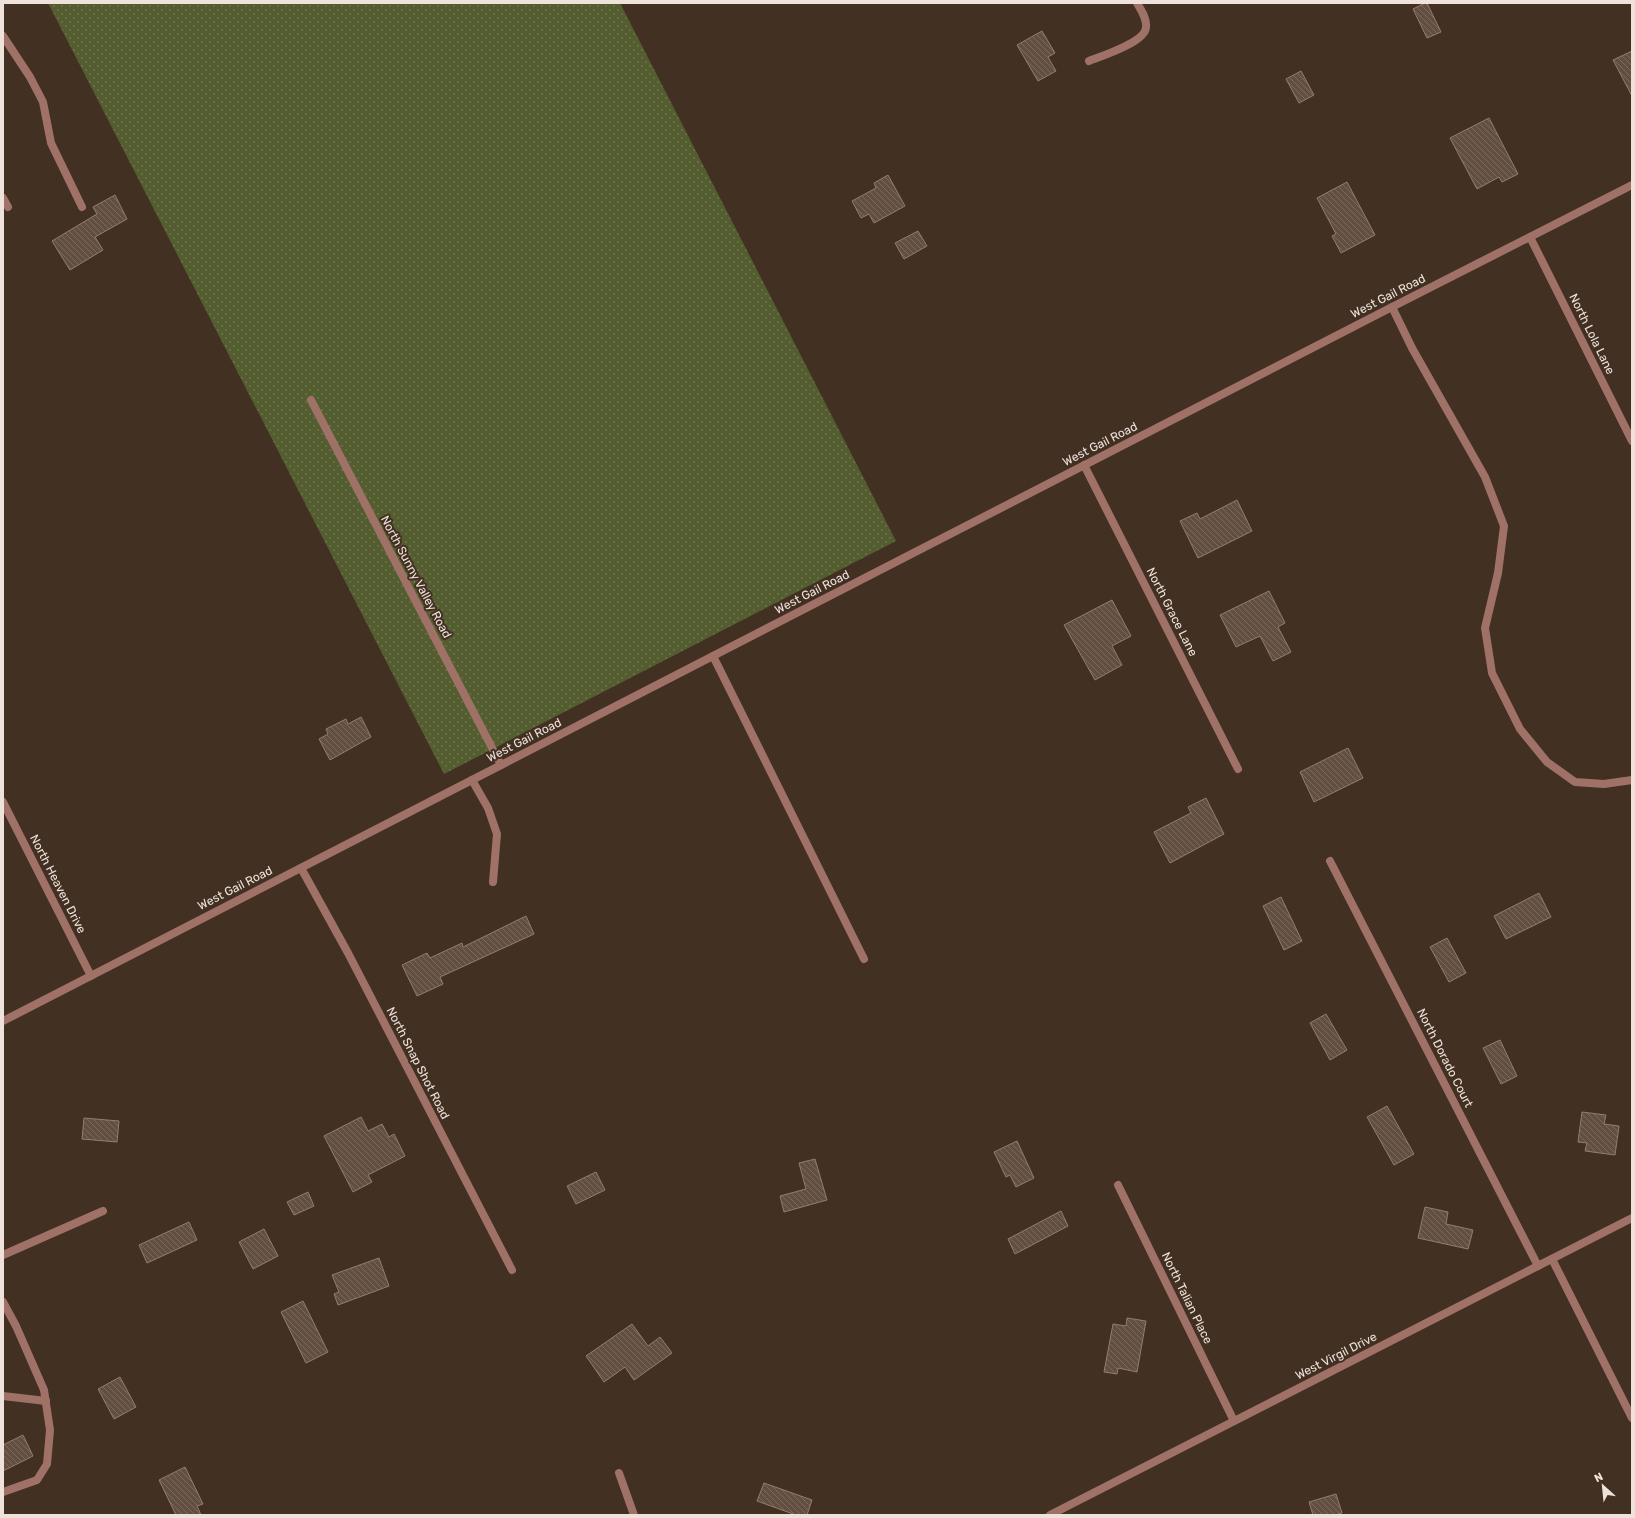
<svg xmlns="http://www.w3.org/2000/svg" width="1635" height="1518" font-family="Rubik,sans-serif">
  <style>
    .grass { fill: url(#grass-dots) }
    .building { fill: url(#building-back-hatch); stroke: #937d6e }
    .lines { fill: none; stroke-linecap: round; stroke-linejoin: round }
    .service { stroke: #a07267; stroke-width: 8 }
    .minor { stroke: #a07267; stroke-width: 8 }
    .labels { text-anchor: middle; stroke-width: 4; stroke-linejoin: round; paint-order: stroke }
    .street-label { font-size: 12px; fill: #eee2da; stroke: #423023 }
  </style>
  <defs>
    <pattern id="grass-dots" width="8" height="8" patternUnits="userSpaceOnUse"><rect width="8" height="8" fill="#545d2f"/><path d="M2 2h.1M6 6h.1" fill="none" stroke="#6d744d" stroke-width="1.8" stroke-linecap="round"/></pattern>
    <pattern id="building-back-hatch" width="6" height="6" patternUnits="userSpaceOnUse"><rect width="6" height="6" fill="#634f41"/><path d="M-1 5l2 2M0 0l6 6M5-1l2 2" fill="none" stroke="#7a685c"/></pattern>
  </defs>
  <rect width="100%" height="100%" fill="#423023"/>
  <path class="grass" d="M48,3H620L896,541L444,774Z"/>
  <g class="building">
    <path d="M1425,3H1427L1441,32L1427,38L1413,9Z"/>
    <path d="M1042,31L1055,53L1048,57L1056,71L1038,81L1017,45Z"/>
    <path d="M1632,51V96L1613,60Z"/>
    <path d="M1301,71L1314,95L1299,103L1286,79Z"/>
    <path d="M1489,118L1518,174L1502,182L1499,177L1477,189L1450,138Z"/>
    <path d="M888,175L905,206L874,223L869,214L861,218L852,201L876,188L874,183Z"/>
    <path d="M1347,182L1375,235L1341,253L1332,236L1336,234L1317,198Z"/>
    <path d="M115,195L127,219L95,237L103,250L70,270L52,241L97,214L93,207Z"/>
    <path d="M918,231L927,246L904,259L895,243Z"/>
    <path d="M1237,500L1252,531L1198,558L1180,521L1197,513L1200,519Z"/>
    <path d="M1269,591L1285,623L1278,627L1291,652L1273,661L1260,636L1236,647L1220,615Z"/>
    <path d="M1112,600L1131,636L1112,646L1122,665L1095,680L1064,625Z"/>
    <path d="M361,717L371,737L330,760L319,739L328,734L326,729L346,719L348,724Z"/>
    <path d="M1348,748L1363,778L1314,802L1300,772Z"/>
    <path d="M1206,798L1224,834L1170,863L1154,832L1191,813L1188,807Z"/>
    <path d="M1539,893L1551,917L1506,939L1494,916Z"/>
    <path d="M1281,897L1302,941L1284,950L1263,906Z"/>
    <path d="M526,916L534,934L440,977L443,984L417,996L402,965L427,953L430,958L462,943L463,947Z"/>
    <path d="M1447,938L1466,973L1449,982L1430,947Z"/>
    <path d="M1326,1014L1347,1050L1330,1060L1310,1023Z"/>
    <path d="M1500,1040L1517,1076L1501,1084L1483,1048Z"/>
    <path d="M1387,1106L1414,1154L1394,1165L1367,1117Z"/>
    <path d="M1582,1112L1606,1115L1604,1124L1619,1126L1615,1155L1585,1151L1587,1143L1578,1142Z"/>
    <path d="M361,1117L368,1131L382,1124L389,1137L394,1134L405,1156L368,1175L372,1182L353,1192L324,1136Z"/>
    <path d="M84,1118L119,1121L117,1142L82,1139Z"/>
    <path d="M1017,1141L1034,1178L1016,1187L1010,1175L1006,1177L994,1152Z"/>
    <path d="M815,1159L827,1200L784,1212L780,1196L806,1189L799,1163Z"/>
    <path d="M596,1172L605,1190L576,1204L567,1186Z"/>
    <path d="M308,1192L314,1206L294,1215L287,1202Z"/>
    <path d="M1425,1207L1448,1212L1446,1224L1473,1230L1468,1249L1418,1238Z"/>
    <path d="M1061,1211L1068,1226L1015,1254L1008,1239Z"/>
    <path d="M189,1222L197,1240L147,1263L139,1245Z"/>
    <path d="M264,1229L278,1256L253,1269L239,1242Z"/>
    <path d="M379,1258L389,1286L338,1305L334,1294L339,1292L332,1275Z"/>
    <path d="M303,1301L328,1352L306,1363L281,1312Z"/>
    <path d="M1127,1318L1146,1321L1137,1372L1118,1368L1117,1374L1104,1372L1113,1324L1126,1326Z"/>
    <path d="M632,1324L648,1346L660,1337L672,1353L634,1380L625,1367L604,1382L586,1356Z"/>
    <path d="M120,1377L136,1407L114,1419L98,1389Z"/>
    <path d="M23,1435L33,1456L3,1471V1445Z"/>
    <path d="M185,1467L203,1504L197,1506L201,1515H176L159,1480Z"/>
    <path d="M764,1483L812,1500L807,1515H796L757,1501Z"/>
    <path d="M1336,1494L1342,1513L1335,1515H1313L1309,1502Z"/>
  </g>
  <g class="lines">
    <g class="service">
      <path d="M3,36L30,77L43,102L51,143L82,207"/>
      <path d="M1089,61C1102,56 1146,42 1146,27C1147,18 1141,10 1137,3"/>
      <path d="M3,198L8,207"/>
      <path d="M1392,307L1412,348L1485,477L1504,526L1498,573L1485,628L1492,673L1520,729L1547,762L1575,782L1604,784L1632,780"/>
      <path d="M472,780L488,808L497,834L493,882"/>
      <path d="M301,868L348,953L512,1270"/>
      <path d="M1118,1185L1234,1421"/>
      <path d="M3,1255L103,1211"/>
      <path d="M3,1302L16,1326L44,1390L50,1430L47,1464L37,1480L3,1492"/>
      <path d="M3,1396L46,1401"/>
      <path d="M619,1473L634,1515"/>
    </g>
    <g class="minor">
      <path d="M1530,237L1632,441"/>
      <path d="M311,400L501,765"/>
      <path d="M1084,465L1238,769"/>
      <path d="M713,656L864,959"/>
      <path d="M3,802L91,976"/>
      <path d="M1330,861L1538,1266"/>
      <path d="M3,1021L1392,307L1632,185"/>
      <path d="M1552,1259L1632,1418"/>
      <path d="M1050,1515L1632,1218"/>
    </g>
  </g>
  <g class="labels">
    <g class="street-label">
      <text transform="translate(1388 296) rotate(-27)" y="4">West Gail Road</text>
      <text transform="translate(1592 334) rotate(64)" y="4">North Lola Lane</text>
      <text transform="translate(1100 444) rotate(-27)" y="4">West Gail Road</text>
      <text transform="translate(416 577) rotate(62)" y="4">North Sunny Valley Road</text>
      <text transform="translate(812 592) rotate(-27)" y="4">West Gail Road</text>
      <text transform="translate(1172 612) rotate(63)" y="4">North Grace Lane</text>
      <text transform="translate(524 740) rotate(-27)" y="4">West Gail Road</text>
      <text transform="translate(58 884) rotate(63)" y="4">North Heaven Drive</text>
      <text transform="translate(235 888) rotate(-27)" y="4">West Gail Road</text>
      <text transform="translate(1445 1058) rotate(63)" y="4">North Dorado Court</text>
      <text transform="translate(418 1063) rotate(63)" y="4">North Snap Shot Road</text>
      <text transform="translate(1187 1298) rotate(64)" y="4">North Talian Place</text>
      <text transform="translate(1336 1356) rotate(-27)" y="4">West Virgil Drive</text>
    </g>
  </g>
  <rect width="1635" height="1518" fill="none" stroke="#eee2da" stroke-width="8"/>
  <g transform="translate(1603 1486) rotate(333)" stroke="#423023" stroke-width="3" paint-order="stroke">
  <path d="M0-3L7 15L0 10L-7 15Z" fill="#eee2da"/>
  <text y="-6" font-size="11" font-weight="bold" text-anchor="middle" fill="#eee2da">N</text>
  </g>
</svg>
